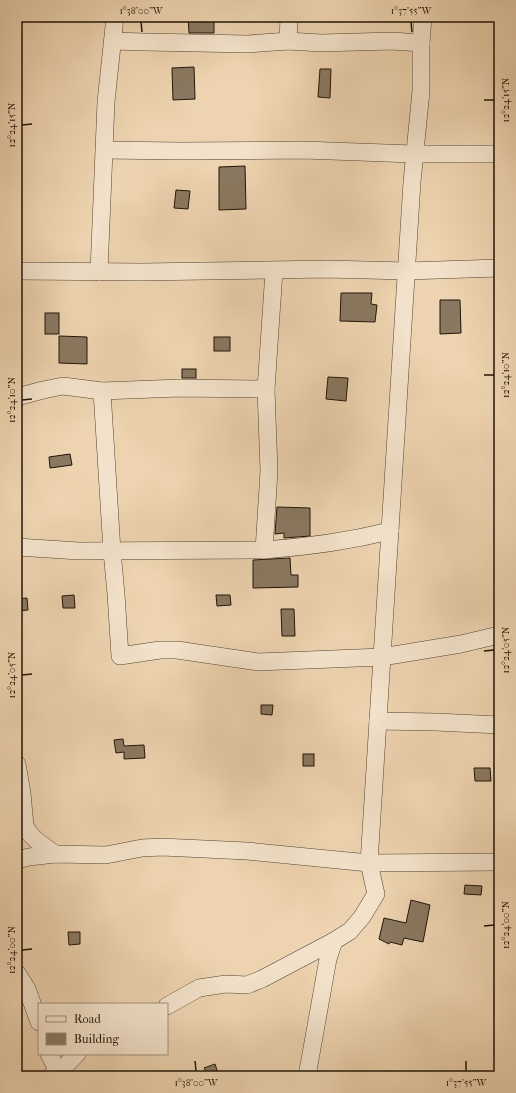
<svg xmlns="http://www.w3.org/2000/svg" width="516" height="1093" font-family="'IM FELL French Canon',serif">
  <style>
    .building { fill: #8a7860; stroke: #1f150a }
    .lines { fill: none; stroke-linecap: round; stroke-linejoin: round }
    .minor-casing { stroke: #524433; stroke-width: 18 }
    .minor { stroke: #f3e2cb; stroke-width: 17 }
    .ticks { fill: none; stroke: #1f150a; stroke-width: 1.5 }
    .neatline { fill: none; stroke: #1f150a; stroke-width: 1.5 }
    .ticks-label { font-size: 10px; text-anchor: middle; fill: #1f150a }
  </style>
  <rect width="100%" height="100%" fill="#edd3af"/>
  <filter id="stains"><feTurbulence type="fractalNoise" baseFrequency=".005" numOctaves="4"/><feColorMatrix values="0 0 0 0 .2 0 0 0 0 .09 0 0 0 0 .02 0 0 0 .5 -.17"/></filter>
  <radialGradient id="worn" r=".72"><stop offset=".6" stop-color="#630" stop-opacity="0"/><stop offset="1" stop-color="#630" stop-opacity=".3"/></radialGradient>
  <g class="building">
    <path d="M188,17H214V33H189Z"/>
    <path d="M194,67L195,99L173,100L172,68Z"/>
    <path d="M320,69H331L330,98L318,97Z"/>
    <path d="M245,166L246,209L219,210V167Z"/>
    <path d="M176,190L190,191L188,209L174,208Z"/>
    <path d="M341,293H372L371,304L377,305L375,322L340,321Z"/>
    <path d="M440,300H460L461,333L440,334Z"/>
    <rect x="45" y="313" width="14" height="21"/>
    <path d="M59,336L87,337V364L59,363Z"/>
    <rect x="214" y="337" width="16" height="14"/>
    <rect x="182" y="369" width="14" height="9"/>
    <path d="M328,377L348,378L346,401L326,399Z"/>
    <path d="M70,454L72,465L50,468L49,457Z"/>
    <path d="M277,507L310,508V536L284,538V533L275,534Z"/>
    <path d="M290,558L291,575H298V587L253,588V560Z"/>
    <path d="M74,595L75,608H63L62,596Z"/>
    <path d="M216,595H230L231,605L217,606Z"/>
    <path d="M27,598L28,610L17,611V599Z"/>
    <path d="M281,609H294L295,636H282Z"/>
    <path d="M261,705H273L272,715L261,714Z"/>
    <path d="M123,739L124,746L144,745L145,758L124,759V752L116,753L114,740Z"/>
    <rect x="303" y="754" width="11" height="12"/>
    <path d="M474,768H490L491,781H475Z"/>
    <path d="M465,885L482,886L481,895L464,894Z"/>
    <path d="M411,900L430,905L423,942L404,938L402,945L390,942L389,944L379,939L384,918L406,923Z"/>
    <path d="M68,932H80V944L69,945Z"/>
    <path d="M215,1064L219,1076H208L204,1068Z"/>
  </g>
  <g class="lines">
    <g class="minor-casing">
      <g id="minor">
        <path d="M113,41L145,42L248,44L288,41L321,43L392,41L421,43"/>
        <path d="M288,41L289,17"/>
        <path d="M105,150L179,151L303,150L414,154H499"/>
        <path d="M17,271L142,272L326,269L407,271L499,268"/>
        <path d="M99,272L106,102L115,17"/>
        <path d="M102,391L112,551L116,594L120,656L160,650H177L258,662L382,657L461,644L499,635"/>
        <path d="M17,397L43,390L63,386L102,391L180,388L266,389"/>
        <path d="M17,547L79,551L264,550C307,547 349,541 390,531"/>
        <path d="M264,550L269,471L266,389L274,271"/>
        <path d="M378,721L436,722L499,725"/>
        <path d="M17,764L22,793L25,826L30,834L37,841L55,854"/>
        <path d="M17,860L29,857L55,854L106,855L142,848L162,847L247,851L369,863L499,862"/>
        <path d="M17,973L27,989L39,1022"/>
        <path d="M167,1006L199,988L226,984L247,985L262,979L334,941"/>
        <path d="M49,1054L60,1076"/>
        <path d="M51,1076L58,1073L77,1054"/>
        <path d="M307,1076L328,959L334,941L350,931L362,917L376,894L369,863L412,182L421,91V43L423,17"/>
      </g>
    </g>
    <use href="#minor" class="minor"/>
  </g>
  <path class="ticks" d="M141,22L142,32M411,22L412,32M484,100H494M22,125L32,124M484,375H494M22,400L32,399M484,651L494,650M22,675L32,674M484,926L494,925M22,950L32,949M195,1061L196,1071M466,1061V1071"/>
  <rect width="516" height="1093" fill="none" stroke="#edd3af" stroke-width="44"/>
  <rect x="38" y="1003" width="130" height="52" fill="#f3e2cb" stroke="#9e907e"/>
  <rect x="46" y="1016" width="20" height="6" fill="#f3e2cb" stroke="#9e907e"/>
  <text x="74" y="1023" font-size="12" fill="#1f150a">Road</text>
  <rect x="46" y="1033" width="20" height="12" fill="#8a7860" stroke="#9e907e"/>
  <text x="74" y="1043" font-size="12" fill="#1f150a">Building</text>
  <rect x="22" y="22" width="472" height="1049" class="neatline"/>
  <g class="ticks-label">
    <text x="141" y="14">1°38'00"W</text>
    <text x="411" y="14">1°37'55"W</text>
    <text transform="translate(505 100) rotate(-90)" y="4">12°24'15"N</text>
    <text transform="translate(11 125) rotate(-90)" y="4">12°24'15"N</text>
    <text transform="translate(505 375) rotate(-90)" y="4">12°24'10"N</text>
    <text transform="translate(11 400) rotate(-90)" y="4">12°24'10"N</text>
    <text transform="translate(505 650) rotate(-90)" y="4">12°24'05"N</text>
    <text transform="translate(11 675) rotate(-90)" y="4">12°24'05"N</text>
    <text transform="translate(505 925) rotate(-90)" y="4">12°24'00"N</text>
    <text transform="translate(11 950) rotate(-90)" y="4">12°24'00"N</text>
    <text x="196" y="1086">1°38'00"W</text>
    <text x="466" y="1086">1°37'55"W</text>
  </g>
  <rect width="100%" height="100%" filter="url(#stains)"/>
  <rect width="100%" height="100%" fill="url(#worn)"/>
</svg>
